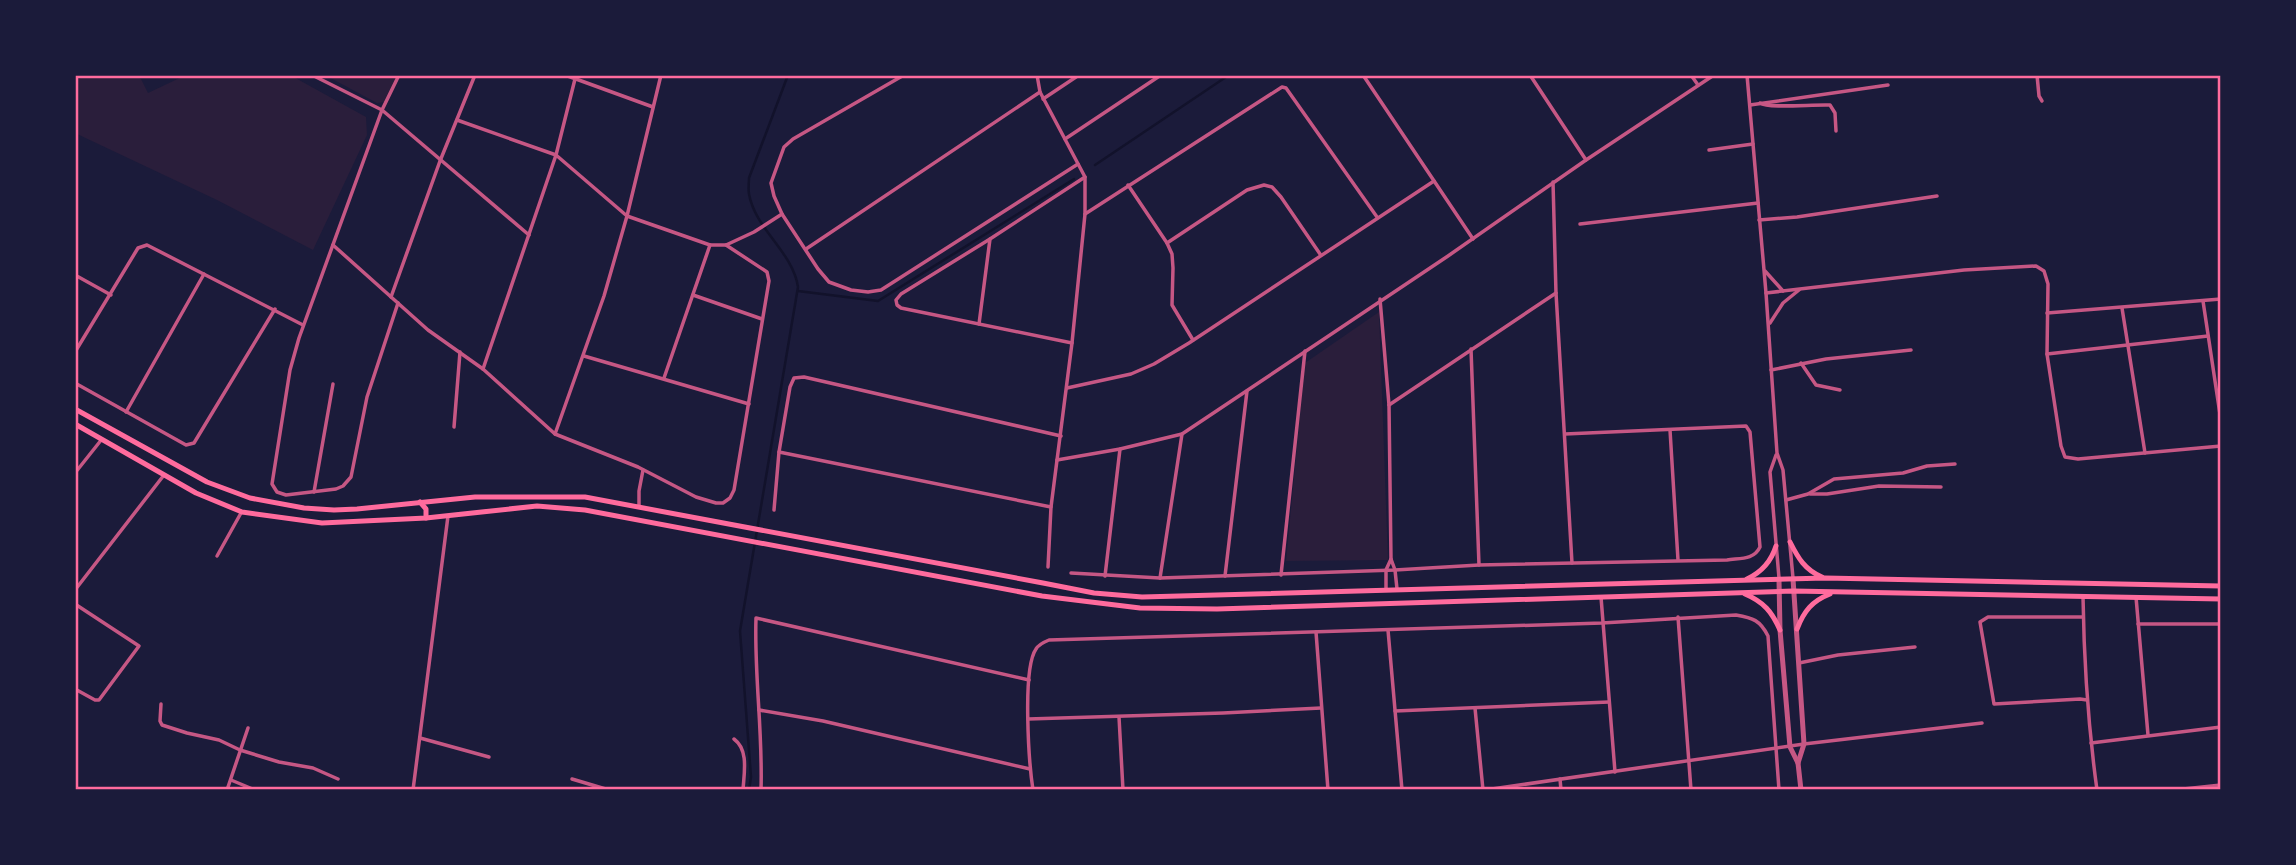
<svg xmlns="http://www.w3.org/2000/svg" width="2296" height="865" font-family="'Alegreya Sans',sans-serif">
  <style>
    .green { fill: #2a1e3b }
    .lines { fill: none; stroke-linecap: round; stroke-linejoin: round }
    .stream { stroke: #12122b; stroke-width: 2.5 }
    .minor { stroke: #c65784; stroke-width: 3.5 }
    .tertiary { stroke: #c65784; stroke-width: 5 }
    .secondary { stroke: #ff6b9d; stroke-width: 5 }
    .neatline { fill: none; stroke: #ff6b9d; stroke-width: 2.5 }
  </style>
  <rect width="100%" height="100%" fill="#1b1b3a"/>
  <g class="green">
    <path d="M86,75H135L141,79L148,93L186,75H290L366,117L367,135L313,250L217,200L75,133V89L77,80Z"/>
    <path d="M325,75H397L384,102L377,103Z"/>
    <path d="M1379,312L1388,560L1286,561L1305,363Z"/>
  </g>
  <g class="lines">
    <g class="stream">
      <path d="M1095,165L1229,75"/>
      <path d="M798,291L878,301L1074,179"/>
      <path d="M749,790L751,777L740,631L798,287C793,252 755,229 749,194C748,189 749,183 749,178L788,75"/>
    </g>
    <g class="minor">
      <path d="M312,75L382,110L529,235"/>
      <path d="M565,75L653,107"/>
      <path d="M904,75L793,139L784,147L771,183L774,196L782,214L818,269L829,282L851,290L868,292L881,290L1078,164"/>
      <path d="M1037,75L1040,92L1085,177V214L1072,343L1051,507L1048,567"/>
      <path d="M1363,75L1473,239"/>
      <path d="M1530,75L1586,160"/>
      <path d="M1691,75L1698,85"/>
      <path d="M1747,75L1766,293L1777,453L1783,470L1793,578"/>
      <path d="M2037,75L2039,96L2042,101"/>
      <path d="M1043,99L1079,75"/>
      <path d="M1760,103C1769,109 1814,104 1830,105L1835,113L1836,131"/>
      <path d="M1750,105L1888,85"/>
      <path d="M457,120L556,155L627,216L710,245H726L754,232L782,214"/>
      <path d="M1065,139L1161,75"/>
      <path d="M1709,150L1753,144"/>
      <path d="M1553,182L1556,293L1572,563"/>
      <path d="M1128,185L1167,243L1172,254L1173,268L1172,305L1193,340"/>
      <path d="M1085,214L1282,87L1286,88L1377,217"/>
      <path d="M1759,220L1797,217L1937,196"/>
      <path d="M1580,224L1758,203"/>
      <path d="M1167,243L1247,190L1264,185L1272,187L1281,197L1320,254"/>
      <path d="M333,245L428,330L483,369L555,434L638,467L696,497L716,503H723L730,498L734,490L769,281L767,272L726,245"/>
      <path d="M806,249L1040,92"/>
      <path d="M1765,271L1783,291"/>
      <path d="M75,275L111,295"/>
      <path d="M1766,293L1964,270L2036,266L2044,271L2048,284L2047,354L2061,446L2065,457L2078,459L2221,446"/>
      <path d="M693,295L762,319"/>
      <path d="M391,297L440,161L475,75"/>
      <path d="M1380,299L1389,405L1391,559"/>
      <path d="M2203,301L2221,421"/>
      <path d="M398,303L367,397L351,477L343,486L336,489L286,495L277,492L272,484L290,370L299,338L382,110L399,75"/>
      <path d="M2122,308L2145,453"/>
      <path d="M2047,313L2221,299"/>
      <path d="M1770,323L1783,303L1799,290"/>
      <path d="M979,324L990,239"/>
      <path d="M1072,343L901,308L897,305L896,300L901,294L990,239L1085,177"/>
      <path d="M1471,349L1479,565"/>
      <path d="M75,352L138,248L147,245L303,325"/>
      <path d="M2047,354L2208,336"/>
      <path d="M584,356L749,404"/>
      <path d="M1801,363L1816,385L1840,390"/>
      <path d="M483,369L556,155L575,79"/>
      <path d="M1771,370L1826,359L1911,350"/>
      <path d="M664,378L710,245"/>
      <path d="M75,383L186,445L194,443L275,309"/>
      <path d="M1067,388L1131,374L1154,364L1189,343L1434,181"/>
      <path d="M1389,405L1556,293"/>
      <path d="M126,412L204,274"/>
      <path d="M454,427L460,352"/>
      <path d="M1670,430L1678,560"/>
      <path d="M555,434L604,296L627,216L661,75"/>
      <path d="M779,452L1051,507"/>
      <path d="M1776,455L1770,472L1779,578"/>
      <path d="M1057,460L1120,449L1182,434L1448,256L1586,160L1714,75"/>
      <path d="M75,473L102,439"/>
      <path d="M314,492L333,384"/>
      <path d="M1810,494H1827L1879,486L1941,487"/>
      <path d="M1786,500L1808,494L1834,479L1903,473L1927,466L1955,464"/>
      <path d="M639,507V491L643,470"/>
      <path d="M774,510L779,452L790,387L794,378L804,377L1061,436"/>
      <path d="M217,556L241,513"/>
      <path d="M1071,573L1160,578L1395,570L1479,565L1727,560C1740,558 1754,560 1760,547L1750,432L1746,426L1565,434"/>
      <path d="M1281,575L1305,351"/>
      <path d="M1105,576L1120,449"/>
      <path d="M1225,576L1247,391"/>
      <path d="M1160,578L1182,434"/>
      <path d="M75,590L164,475"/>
      <path d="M1386,590V570L1391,559L1395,570L1397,589"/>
      <path d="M1601,597L1615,772"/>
      <path d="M2083,597C2084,662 2088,725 2097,790"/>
      <path d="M2136,597L2148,735"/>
      <path d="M75,604L139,646L99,700H95L75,689"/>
      <path d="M1678,617L1691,790"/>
      <path d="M2083,617H1988L1980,622L1994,704L2080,699L2087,700"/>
      <path d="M2138,624H2221"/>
      <path d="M1388,630L1402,790"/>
      <path d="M1316,632L1328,790"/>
      <path d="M1799,663L1838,655L1915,647"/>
      <path d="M161,704L160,721L162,725L187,733L219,740L240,750L279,762L313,768L338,779"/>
      <path d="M1475,708L1483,790"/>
      <path d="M759,710L823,721L1030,769"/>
      <path d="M1395,711L1609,702"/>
      <path d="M1119,717L1123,790"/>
      <path d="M1028,719L1223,713L1321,708"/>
      <path d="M420,738L489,757"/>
      <path d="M734,739C749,750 744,773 743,790"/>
      <path d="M2091,743L2221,727"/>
      <path d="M572,779L609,790"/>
      <path d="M1560,779L1561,790"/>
      <path d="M231,780L255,790"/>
      <path d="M227,790L248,728"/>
      <path d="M413,790L448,516"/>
      <path d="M761,790C763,732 754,675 756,618L1029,680"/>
      <path d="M1033,790C1029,764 1022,669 1036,649C1039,644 1044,642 1049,640L1602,623L1736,615C1753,618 1760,620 1768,636L1779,790"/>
      <path d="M1485,790L1804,744L1982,723"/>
      <path d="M2174,790L2221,785"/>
    </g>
    <g class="tertiary">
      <path d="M1793,579L1804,744L1798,763"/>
      <path d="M1779,580L1780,630L1790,747L1798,763L1801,790"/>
    </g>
    <g class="secondary">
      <path d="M75,409L207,482L250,498L304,508L334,510L357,509L475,497H585L1043,583L1094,593L1142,597L1825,578L2221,586"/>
      <path d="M75,424L196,493L242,512L322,523L426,518L537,506L585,510L1042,596L1140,608L1217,609L1793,591L2221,599"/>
      <path d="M420,502L426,509V518"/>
      <path d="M1790,542C1798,558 1805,570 1822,577"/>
      <path d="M1747,579C1762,572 1771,562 1776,546"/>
      <path d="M1745,594C1764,602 1772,612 1780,630"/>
      <path d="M1797,629C1804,611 1812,601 1830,594"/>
    </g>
  </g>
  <rect width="2296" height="865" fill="none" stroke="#1b1b3a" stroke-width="154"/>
  <rect x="77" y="77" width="2142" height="711" class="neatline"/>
</svg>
